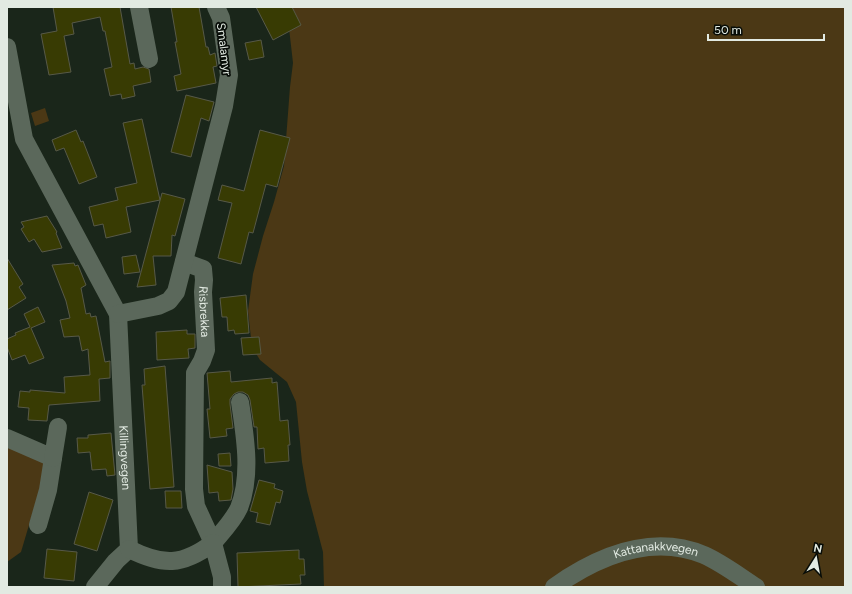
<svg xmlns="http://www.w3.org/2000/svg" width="852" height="594" font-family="Figtree,sans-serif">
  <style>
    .green { fill: #4b3815 }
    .building { fill: #383b03; stroke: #575948 }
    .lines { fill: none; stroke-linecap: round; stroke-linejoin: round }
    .minor { stroke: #5b685b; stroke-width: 18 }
    .labels { text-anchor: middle; stroke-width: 3.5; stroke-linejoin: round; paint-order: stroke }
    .street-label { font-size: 12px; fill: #e2eae2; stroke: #080d08 }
  </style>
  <rect width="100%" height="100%" fill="#1a261a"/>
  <g class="green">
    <path d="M283,7H845V587H324L323,552L307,491L302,462L296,402L287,382L260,360L252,347L248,311L253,274L263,236L274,202L284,166L290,87L293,63L289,28Z"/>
    <path d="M45,108L49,121L35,126L31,113Z"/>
    <path d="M7,444L48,461L21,552L7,562Z"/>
  </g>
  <g class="building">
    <path d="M53,7H120L130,64L134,63L135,69L143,67L149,69L151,82L133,86L135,96L122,99L121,94L110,96L104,69L112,67L105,31H103L100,17L72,23L74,34L64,36L71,72L49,75L41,34L57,31Z"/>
    <path d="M171,7H199L206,47H208L210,55L215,53L217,66L213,67L216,83L177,91L174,76L181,74L175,42H177Z"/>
    <path d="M256,7H292L301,25L273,40Z"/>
    <path d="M261,40L264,57L249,60L245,43Z"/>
    <path d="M186,95L214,102L209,121L201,118L191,157L171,152Z"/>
    <path d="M142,119L160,200L126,207L131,232L106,238L103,224L94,226L89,207L118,200L115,188L137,183L123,123Z"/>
    <path d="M76,130L81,142L83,141L97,177L79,184L64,148L56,151L52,140Z"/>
    <path d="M260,130L290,138L277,187L266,184L253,233L249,232L241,264L218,258L232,203L218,200L222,185L244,191Z"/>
    <path d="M162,193L185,199L175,236L172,235L171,256H153L156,285L137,287Z"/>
    <path d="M47,216L57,232L56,233L62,248L42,252L34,239L29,242L21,229L24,227L21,222Z"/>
    <path d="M136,255L140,272L124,274L122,257Z"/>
    <path d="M7,258L23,284L19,287L26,298L7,310Z"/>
    <path d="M74,263L75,266L78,265L86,285L81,288L86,314L90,313L91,317L96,316L105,362L110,361V378L99,379L100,401L49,405L47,421L28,420L29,408L18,407L20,391L30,392V390L65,393L64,377L90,375L88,349L82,351L79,336L64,337L60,320L70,318L66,301L52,265Z"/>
    <path d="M246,295L249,333L235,334L234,330L228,331L227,317H222L220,298Z"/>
    <path d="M38,307L45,322L31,328L44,358L29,364L25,355L12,360L7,347V339L16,335L15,333L30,327L24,314Z"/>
    <path d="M187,330V334H195V348L188,349L189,358L157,360L156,332Z"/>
    <path d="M259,337L261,354L243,355L241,338Z"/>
    <path d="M165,366L174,487L150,489L142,385H145L144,369Z"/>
    <path d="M230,371L231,382L272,378V383L277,382L280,421L288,420L290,445H288L289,461L265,463L264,448L258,449L257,427H254L250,400L248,395L243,392H238L234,394L230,399V404L233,428L226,429L227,436L210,438L207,409H210L207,373Z"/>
    <path d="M111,433L115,475L107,476L106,469L92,470L90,452L78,453L77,438H88V435Z"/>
    <path d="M230,453L231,466H219L218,454Z"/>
    <path d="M207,465L232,472L233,489L231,500L219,501L218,492L209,493Z"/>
    <path d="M259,480L275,484L274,488L283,491L280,503L276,502L270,525L256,522L258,513L250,511Z"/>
    <path d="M165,491H181L182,508H166Z"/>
    <path d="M89,492L113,500L97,551L74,544Z"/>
    <path d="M47,549L77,552L74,581L44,578Z"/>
    <path d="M299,550V559H304L305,575H300L301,584L238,587L237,553Z"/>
  </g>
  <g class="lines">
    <g class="minor">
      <path d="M139,7L149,59"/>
      <path id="s1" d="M7,47L24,139L118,314L129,549L116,561L95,587"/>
      <path id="s2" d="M184,262L203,269L204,280L203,292L206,350L202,361L195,373L194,489L196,506L213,543C222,532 233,521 239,508C252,475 245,436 240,402"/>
      <path d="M118,314L158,306L169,301L176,292L224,106L229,75L221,18L216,7"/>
      <path d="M7,438L53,458L48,490L38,525"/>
      <path d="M53,458L58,427"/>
      <path d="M129,549C163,566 182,566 213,543L222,577V587"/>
      <path id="s3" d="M554,587C598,556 651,533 704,555C722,563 739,576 756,587"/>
    </g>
  </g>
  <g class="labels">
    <g class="street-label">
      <text transform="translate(224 49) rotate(83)" y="4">Smalamyr</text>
      <text dy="4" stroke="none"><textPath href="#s2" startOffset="63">Risbrekka</textPath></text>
      <text dy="4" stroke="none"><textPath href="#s1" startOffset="436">Killingvegen</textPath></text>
      <text dy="4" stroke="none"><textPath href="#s3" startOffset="111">Kattanakkvegen</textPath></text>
    </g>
  </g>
  <rect width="852" height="594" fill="none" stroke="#e2eae2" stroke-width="16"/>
  <g transform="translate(816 558) rotate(11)" stroke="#080d08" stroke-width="3" paint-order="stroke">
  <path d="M0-3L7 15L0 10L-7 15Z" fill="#e2eae2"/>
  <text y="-6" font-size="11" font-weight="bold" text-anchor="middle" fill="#e2eae2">N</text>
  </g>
  <path d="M708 34v6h116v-6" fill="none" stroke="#e2eae2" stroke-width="2"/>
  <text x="714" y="34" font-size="12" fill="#e2eae2" stroke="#080d08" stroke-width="3" paint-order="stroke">50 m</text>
</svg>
